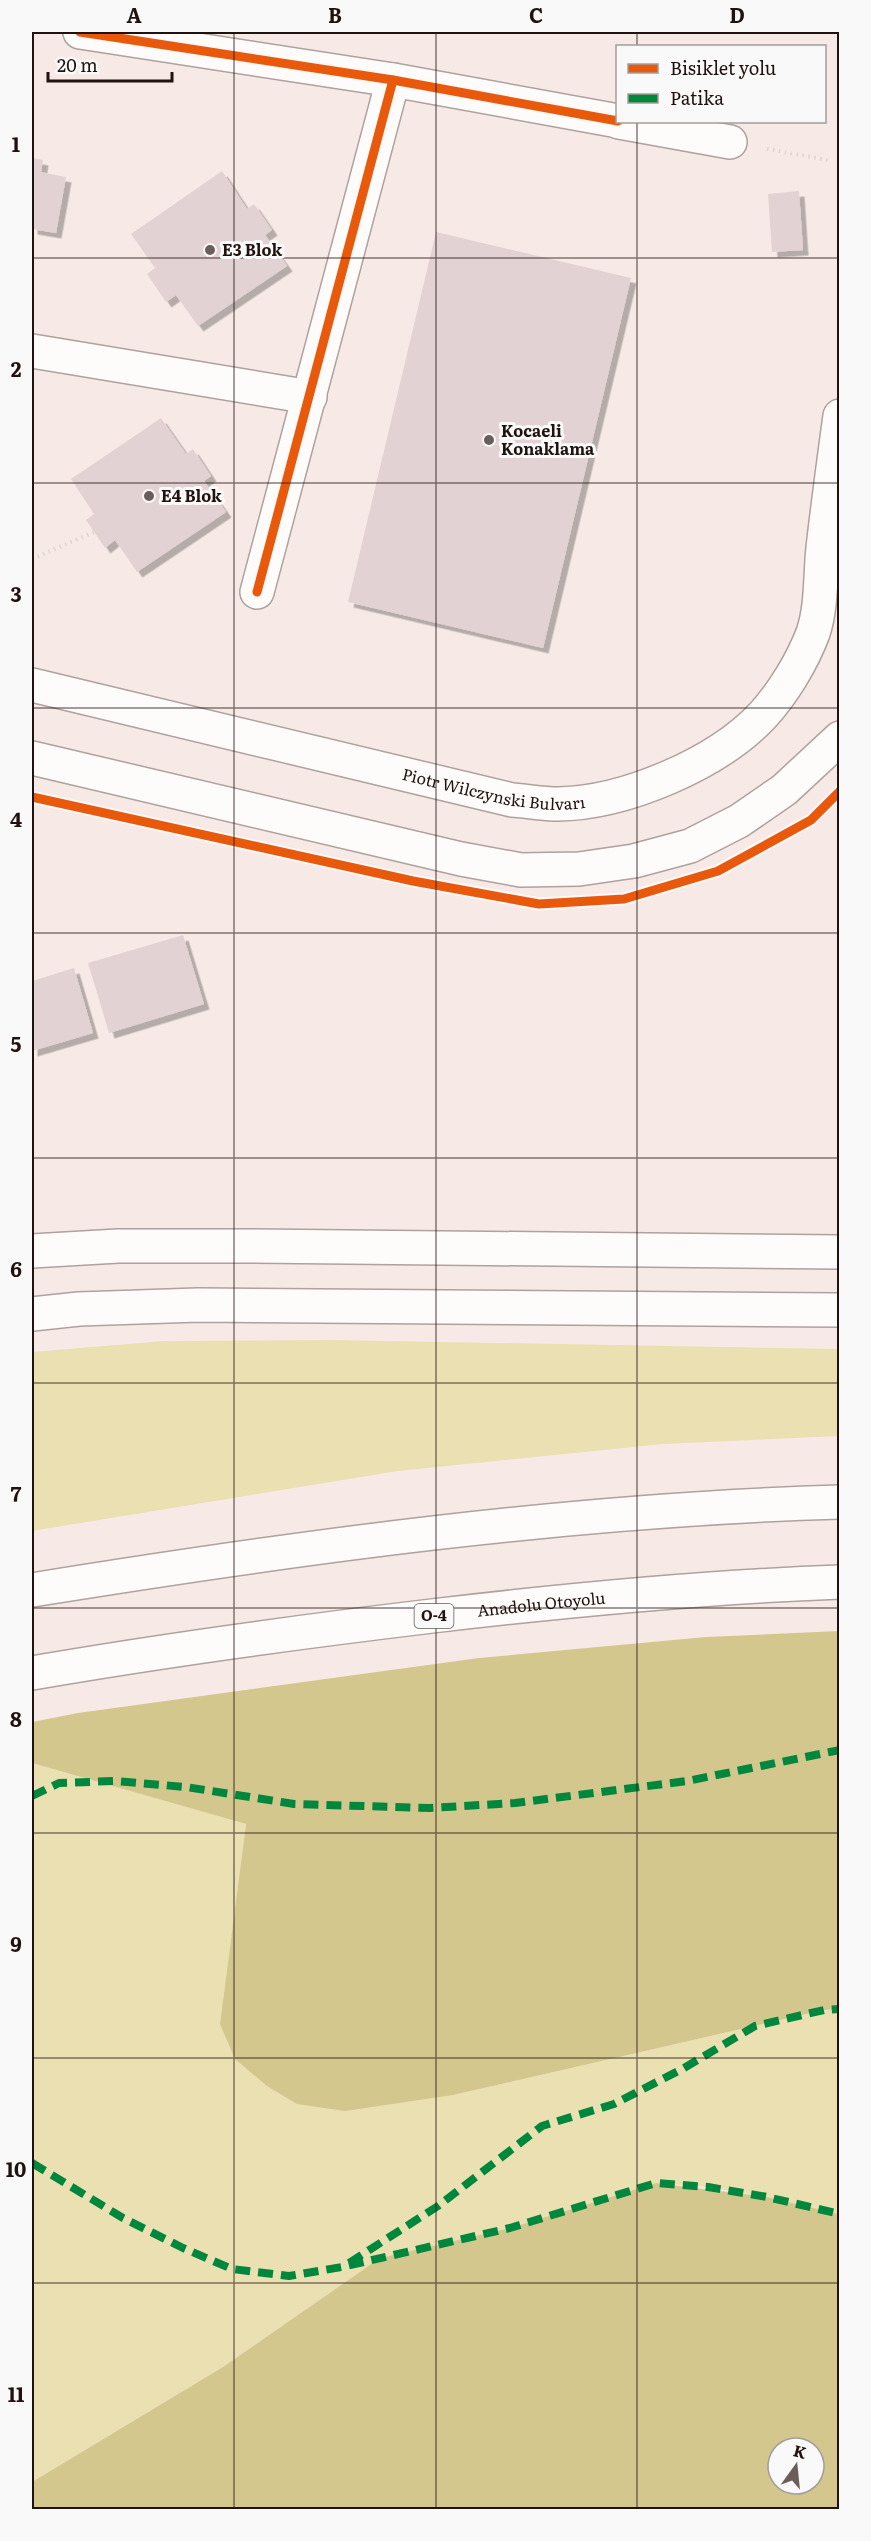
<svg xmlns="http://www.w3.org/2000/svg" width="871" height="2541" font-family="Literata,serif">
  <style>
    .green { fill: #ebe0b1 }
    .forest { fill: #d4c78e; fill-rule: evenodd }
    .building { fill: #e3d2d3; filter: url(#shadow) }
    .lines { fill: none; stroke-linecap: round; stroke-linejoin: round }
    .street-casing { stroke: #aea19e; stroke-width: 36 }
    .primary-casing { stroke: #aea19e; stroke-width: 36 }
    .highway-casing { stroke: #aea19e; stroke-width: 36 }
    .path { stroke: #dad6d4; stroke-width: 4; stroke-dasharray: 1.5 4.5; stroke-linecap: butt }
    .street { stroke: #fefcfb; stroke-width: 33 }
    .primary { stroke: #fefcfb; stroke-width: 33 }
    .highway { stroke: #fefcfb; stroke-width: 33 }
    .quiet { stroke: #00873e; stroke-width: 8; stroke-dasharray: 15 8; stroke-linecap: butt }
    .cycleway-casing { stroke: #f9f9f9; stroke-width: 13 }
    .cycleway { stroke: #e8590c; stroke-width: 9 }
    .grid { fill: none; stroke: #20130f; stroke-width: 1.5; stroke-opacity: 0.55 }
    .poi-dot { fill: #6b5e5a; stroke: #f9f9f9; stroke-width: 2 }
    .labels { text-anchor: middle; stroke-width: 6; stroke-linejoin: round; paint-order: stroke }
    .shield { fill: #f9f9f9; stroke: #615855; stroke-width: 1.5 }
    .shield-label { font-size: 15px; font-weight: bold; fill: #20130f }
    .poi-label { font-size: 16px; font-weight: bold; fill: #20130f; stroke: #f9f9f9; text-anchor: start }
    .street-label { font-size: 16px; fill: #20130f; stroke: #f9f9f9 }
    .neatline { fill: none; stroke: #20130f; stroke-width: 2 }
    .grid-label { font-size: 20px; text-anchor: middle; font-weight: bold; fill: #20130f }
  </style>
  <defs>
    <filter id="shadow"><feDropShadow dx="5.5" dy="5.5" stdDeviation="0" flood-color="#0004"/></filter>
  </defs>
  <rect width="100%" height="100%" fill="#f7eae6"/>
  <g class="green">
    <path d="M334,1340L839,1349V1436L663,1444L398,1471L32,1531V1352L164,1341Z"/>
    <path d="M32,1763L246,1824L220,2024L453,2095L824,2010L839,2009V2214L767,2197L708,2187L656,2183L510,2228L380,2258L223,2367L32,2482Z"/>
  </g>
  <g class="forest">
    <path d="M839,1631V2009L824,2010L453,2095L345,2111L297,2104L267,2086L235,2059L220,2024L246,1824L32,1763V1722L78,1713L479,1658L706,1637Z"/>
    <path d="M656,2183L767,2197L839,2214V2509H32V2482L223,2367L380,2258L510,2228ZM778,2448H814V2484H778Z"/>
  </g>
  <g class="building">
    <path d="M32,158L43,160L41,172L66,177L56,233L32,229Z"/>
    <path d="M222,171L247,209L254,204L272,230L265,235L287,266L198,326L176,295L166,302L147,274L155,268L131,234Z"/>
    <path d="M799,191L803,250L772,252L768,194Z"/>
    <path d="M436,232L631,278L543,648L348,602Z"/>
    <path d="M161,418L186,454L193,449L211,476L204,481L226,512L137,572L115,540L105,548L86,520L94,514L71,479Z"/>
    <path d="M183,935L204,1004L109,1033L88,963Z"/>
    <path d="M74,968L93,1033L32,1051V981Z"/>
  </g>
  <g class="lines">
    <g class="street-casing">
      <g id="street">
        <path d="M80,32L393,80L618,121"/>
        <path d="M619,122L730,142"/>
        <path d="M32,351L310,397"/>
        <path d="M257,592L393,80"/>
      </g>
    </g>
    <g class="primary-casing">
      <g id="primary">
        <path id="s1" d="M32,685L512,800C527,801 543,804 558,804C625,803 717,764 763,715C783,693 802,662 813,633C822,606 820,576 823,548C828,504 834,460 840,416"/>
        <path d="M32,758L461,859L521,870L579,869L634,861L690,846L739,821L784,790L840,738"/>
        <path d="M32,1251L118,1246H252L840,1252"/>
        <path d="M32,1314L79,1309L198,1305L840,1310"/>
      </g>
    </g>
    <g class="highway-casing">
      <g id="highway">
        <path d="M32,1590C299,1547 569,1510 840,1502"/>
        <path id="s2" d="M32,1673C165,1650 298,1632 432,1616C568,1600 703,1587 840,1582"/>
      </g>
    </g>
    <g class="path">
      <path d="M767,149L828,160"/>
      <path d="M32,559L94,532"/>
    </g>
    <use href="#street" class="street"/>
    <use href="#primary" class="primary"/>
    <use href="#highway" class="highway"/>
    <g class="quiet">
      <path d="M32,1796L59,1783L115,1781L186,1787L294,1804L430,1808L515,1803L687,1781L840,1750"/>
      <path d="M32,2163L123,2218L183,2248L232,2269L289,2276L342,2267L510,2228L656,2183L708,2187L767,2197L840,2214"/>
      <path d="M349,2263L438,2206L542,2126L614,2104L684,2068L755,2026L824,2010L840,2009"/>
    </g>
    <g class="cycleway-casing">
      <g id="cycleway">
        <path d="M80,32L393,80L618,121"/>
        <path d="M257,592L393,80"/>
        <path d="M32,797L413,881L539,904L624,899L718,871L811,820L840,791"/>
      </g>
    </g>
    <use href="#cycleway" class="cycleway"/>
  </g>
  <path class="grid" d="M234,32V2510M436,32V2510M637,32V46M637,122V2510M32,258H840M32,483H840M32,708H840M32,933H840M32,1158H840M32,1383H840M32,1608H840M32,1833H840M32,2058H840M32,2283H840"/>
  <g class="poi-dot">
    <circle cx="210" cy="250" r="6"/>
    <circle cx="489" cy="440" r="6"/>
    <circle cx="149" cy="496" r="6"/>
  </g>
  <g class="labels">
    <rect class="shield" x="414.5" y="1604" width="39" height="24" rx="4.5"/>
    <g class="shield-label">
      <text x="434" y="1621">O-4</text>
    </g>
    <g class="poi-label">
      <text x="222" y="256">E3 Blok</text>
      <text x="501" y="437">Kocaeli<tspan x="501" dy="18">Konaklama</tspan></text>
      <text x="161" y="502">E4 Blok</text>
    </g>
    <g class="street-label">
      <text dy="6" stroke="none"><textPath href="#s1" startOffset="474">Piotr Wilczynski Bulvarı</textPath></text>
      <text dy="6" stroke="none"><textPath href="#s2" startOffset="514">Anadolu Otoyolu</textPath></text>
    </g>
  </g>
  <rect width="871" height="2541" fill="none" stroke="#f9f9f9" stroke-width="66"/>
  <rect x="616" y="45" width="210" height="78" fill="#f9f9f9" stroke="#a29d9b" stroke-width="1.5"/>
  <rect x="628" y="64" width="30" height="9" fill="#e8590c" stroke="#a29d9b" stroke-width="1.5"/>
  <text x="670" y="75" font-size="18" fill="#20130f">Bisiklet yolu</text>
  <rect x="628" y="94" width="30" height="9" fill="#00873e" stroke="#a29d9b" stroke-width="1.5"/>
  <text x="670" y="105" font-size="18" fill="#20130f">Patika</text>
  <g transform="translate(796 2466) rotate(15)"><circle r="28" fill="#f9f9f9" stroke="#a29d9b" stroke-width="1.5"/>
  <path d="M0-4.5L10 22L0 15L-10 22Z" fill="#6b5e5a"/>
  <text y="-9" font-size="16" font-weight="bold" text-anchor="middle" fill="#20130f">K</text>
  </g>
  <path d="M48 72v9h124v-9" fill="none" stroke="#20130f" stroke-width="3"/>
  <text x="57" y="72" font-size="18" fill="#20130f" stroke="#f9f9f9" stroke-width="4.5" paint-order="stroke">20 m</text>
  <rect x="33" y="33" width="805" height="2475" class="neatline"/>
  <g class="grid-label">
    <text x="134" y="23">A</text>
    <text x="335" y="23">B</text>
    <text x="536" y="23">C</text>
    <text x="737" y="23">D</text>
    <text x="16" y="152">1</text>
    <text x="16" y="377">2</text>
    <text x="16" y="602">3</text>
    <text x="16" y="827">4</text>
    <text x="16" y="1052">5</text>
    <text x="16" y="1277">6</text>
    <text x="16" y="1502">7</text>
    <text x="16" y="1727">8</text>
    <text x="16" y="1952">9</text>
    <text x="16" y="2177">10</text>
    <text x="16" y="2402">11</text>
  </g>
</svg>
